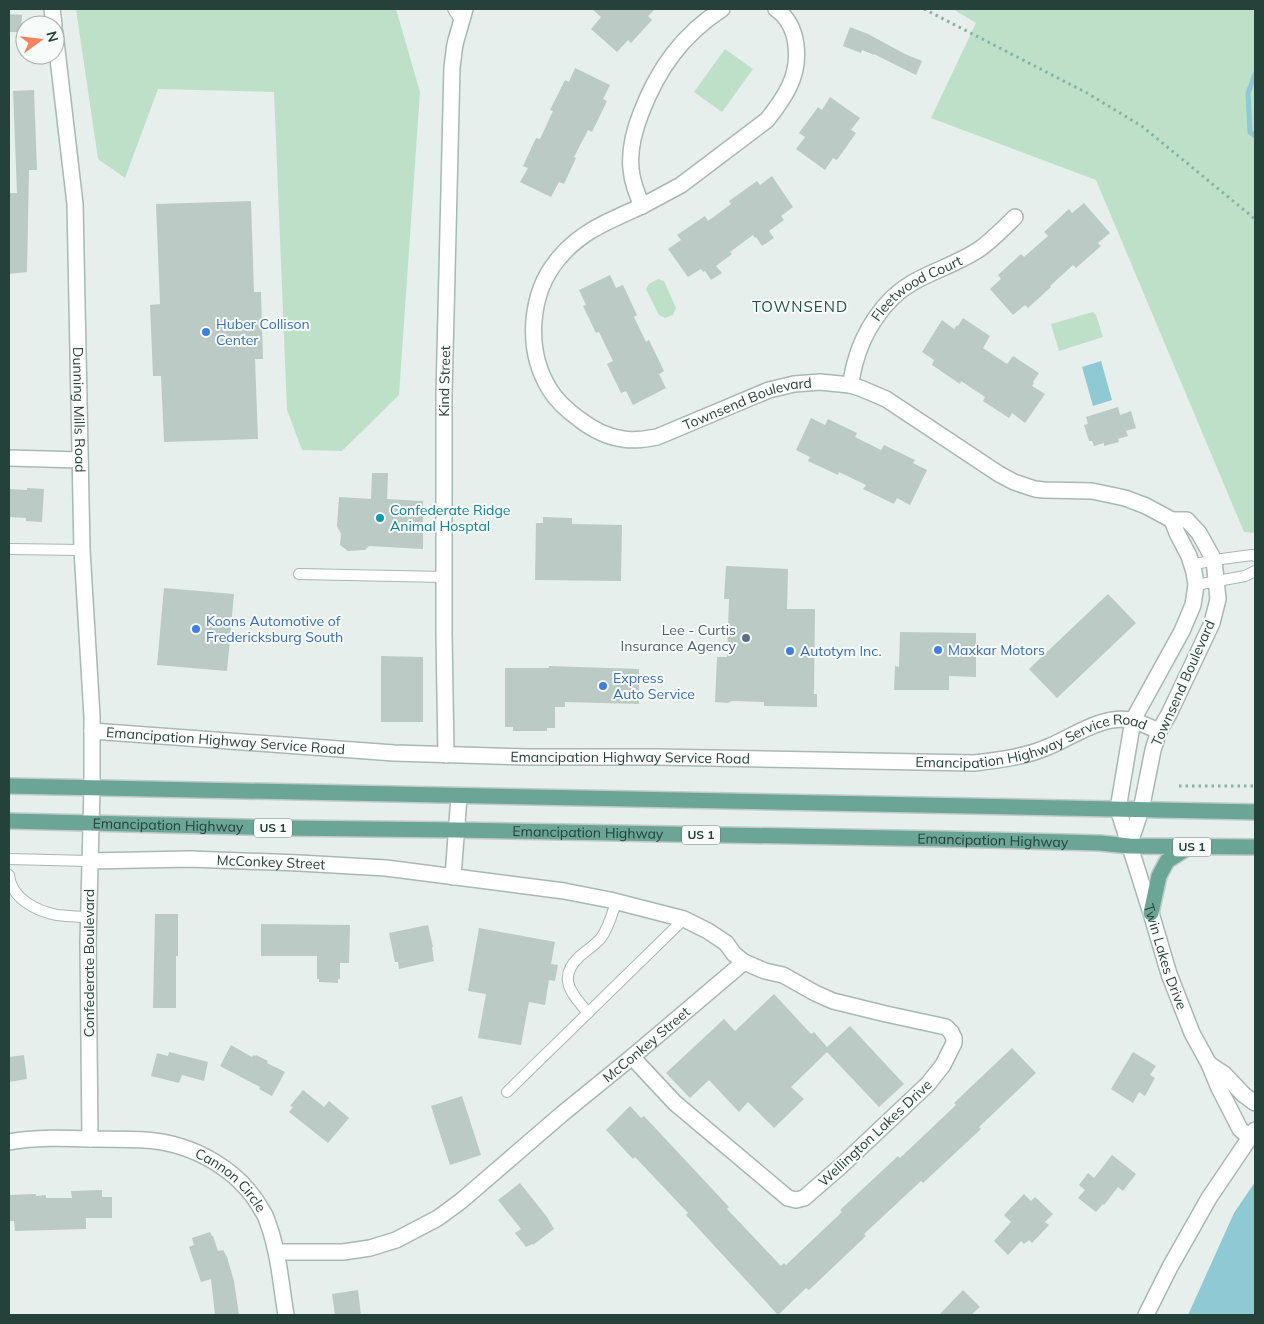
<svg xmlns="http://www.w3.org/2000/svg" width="1264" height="1324" font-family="Mulish,sans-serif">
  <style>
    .green { fill: #bfe0c8 }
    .water { fill: #8ec9d4 }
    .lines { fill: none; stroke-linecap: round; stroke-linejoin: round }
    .stream { stroke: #8ec9d4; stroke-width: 5 }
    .building { fill: #bbcac4 }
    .service-casing { stroke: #a8b8b2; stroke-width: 12 }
    .minor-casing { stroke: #a8b8b2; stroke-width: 18 }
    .tertiary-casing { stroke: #a8b8b2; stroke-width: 18 }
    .primary-casing { stroke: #c2cac8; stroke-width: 18 }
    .path { stroke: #86b3a5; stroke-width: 3; stroke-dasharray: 2.5 4; stroke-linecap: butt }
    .service { stroke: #fff; stroke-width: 10 }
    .minor { stroke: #fff; stroke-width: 15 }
    .tertiary { stroke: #fff; stroke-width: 15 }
    .primary { stroke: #6aa596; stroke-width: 15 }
    .shop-dot { fill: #3f7fe0; stroke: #f7fbf9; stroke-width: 2 }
    .culture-dot { fill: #0f9aa8; stroke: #f7fbf9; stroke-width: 2 }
    .service-dot { fill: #5c6f8a; stroke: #f7fbf9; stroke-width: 2 }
    .labels { text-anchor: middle; stroke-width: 4; stroke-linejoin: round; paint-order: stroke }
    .shield { fill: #f7fbf9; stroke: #637a73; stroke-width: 1 }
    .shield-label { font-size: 12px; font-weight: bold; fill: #24423a }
    .street-label { font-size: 14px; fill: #24423a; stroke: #f7fbf9 }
    .shop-label { font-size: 14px; fill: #366cbe; stroke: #f7fbf9; text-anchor: start }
    .culture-label { font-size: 14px; fill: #0d838f; stroke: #f7fbf9; text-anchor: start }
    .service-label { font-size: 14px; fill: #4e5e75; stroke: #f7fbf9; text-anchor: end }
    .neighbourhood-label { font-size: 15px; letter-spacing: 1px; fill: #1f5548; stroke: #f7fbf9 }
  </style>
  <rect width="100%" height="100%" fill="#e6efeb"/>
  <g class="green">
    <path d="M76,9H396L420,92L399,395L342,451L302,450L287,410L274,92L158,89L125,178L98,159Z"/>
    <path d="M953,9H1255V533L1244,532L1096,180L931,118L976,23Z"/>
    <path d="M725,49L753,69L722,112L694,92Z"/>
    <path d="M658,279L664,281L676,308L673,315L665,318L659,315L646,289L649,284Z"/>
    <path d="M1093,312L1096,315L1103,337L1059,351L1051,324Z"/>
  </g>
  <g class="water">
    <path d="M1101,361L1112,400L1093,406L1082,367Z"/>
    <path d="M1255,1182V1315H1188L1234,1213Z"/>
  </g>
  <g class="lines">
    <path class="stream" d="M1255,74L1248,93L1250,132L1255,136"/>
  </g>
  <g class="building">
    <path d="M592,9H655L648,16L652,20L631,43L628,40L617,52L591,29L601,17Z"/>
    <path d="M9,14L22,15L21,32H9Z"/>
    <path d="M850,27L868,34L905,54L922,61L916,75L874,54V55L862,50L861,53L843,46Z"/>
    <path d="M575,68L610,85L603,99L607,101L592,132L588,130L574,157L576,158L564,184L559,182L551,197L520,182L528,168L523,166L536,138L540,139L553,111L550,110L565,80L569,82Z"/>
    <path d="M34,90L37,170H29L27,272L9,274V193H17L13,91Z"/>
    <path d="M830,97L860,118L851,130L856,133L837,160L833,158L825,170L796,149L805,137L799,133L818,107L822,110Z"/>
    <path d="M772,176L793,207L781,216L784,220L769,231L774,238L762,246L756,237L755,238L753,235L730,252L732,254L716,266L722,273L711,280L705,271L703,272L701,269L688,277L668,249L681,240L677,235L705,216L708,221L731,204L729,201L757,181L760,185Z"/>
    <path d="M251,201L254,292H261L263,359H255L258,439L164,442L161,376H153L150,305L160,304L156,204Z"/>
    <path d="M1084,203L1110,233L1098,243L1101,246L1076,268L1073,265L1050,286L1051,287L1028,308L1025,305L1013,315L990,289L1001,279L998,275L1021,254L1024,257L1048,236L1044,232L1069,209L1072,213Z"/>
    <path d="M610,275L616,288L623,285L637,315L634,317L646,342L649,340L664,371L659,374L666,388L633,405L626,391L621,393L607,364L613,361L599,332L596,333L583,306L586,305L579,290Z"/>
    <path d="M963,318L990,336L983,348L1007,364L1013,356L1039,373L1033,382L1034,383L1032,386L1045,394L1025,423L1012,413L1009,418L983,401L985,397L961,381L960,384L932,365L934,360L922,352L942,320L954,329L957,325L958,326Z"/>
    <path d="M1118,407L1120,415L1131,411L1136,428L1126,431L1128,436L1118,439L1119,442L1104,446V443L1094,446L1092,441H1089L1084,425L1088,424L1086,417Z"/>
    <path d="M811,418L825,425L828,419L857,433L855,437L881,450L884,445L915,460L913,463L927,470L910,505L897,498L894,504L863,489L866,485L839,472L838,475L808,461L810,457L796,450Z"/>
    <path d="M372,473H388L387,499L423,501V549L369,546L365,550L348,551L340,545L341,534L337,526L339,497L371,499Z"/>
    <path d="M27,488L44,489L42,522L26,521V518L9,517V489L27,490Z"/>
    <path d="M543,517L572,518V524L622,525L621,581L535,580L536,523H543Z"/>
    <path d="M726,566L788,569L787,609H815L814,694H817V707L764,706V702L732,701L728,703L715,702L717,657H727L729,599H724Z"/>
    <path d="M164,588L234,594L227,671L157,665Z"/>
    <path d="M1108,594L1136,623L1057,698L1029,669Z"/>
    <path d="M900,632L976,633V677L949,676V690H894L895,666L899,667Z"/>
    <path d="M381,656L423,657V722H381Z"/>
    <path d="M549,666L639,669V704L565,702V707H555V728H547V731H513V727H505V668H549Z"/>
    <path d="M155,914H178V956H176V1008H153Z"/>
    <path d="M261,924L350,925L349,963H340V979H338V983L319,982V979H317V956H261Z"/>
    <path d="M428,925L433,947H432L434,961L399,969L398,962H395L389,933Z"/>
    <path d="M479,928L555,942L551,964L558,965L555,981L549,980L545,1005L529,1002L521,1045L478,1038L486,994L468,991Z"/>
    <path d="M774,994L811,1034L814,1032L827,1047L850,1026L904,1084L879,1107L827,1052L791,1087L804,1099L774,1128L748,1102L739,1112L709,1080L690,1098L666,1073L724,1019L735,1031Z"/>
    <path d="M231,1045L252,1057L253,1055L255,1056L256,1055L268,1061L267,1063L285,1072L272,1096L259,1089L260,1087L220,1066Z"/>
    <path d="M1012,1048L1036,1073L979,1127L981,1129L923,1183L921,1181L864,1234L866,1236L809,1290L806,1288L778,1315L686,1215L688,1213L635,1157L633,1159L606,1130L630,1106L641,1118L644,1116L729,1207L727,1209L781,1266L784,1263L786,1265L842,1212L840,1210L898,1156L900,1158L956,1105L954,1103Z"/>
    <path d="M169,1052L208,1062L204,1081L182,1075L179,1083L151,1076L157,1053L168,1056Z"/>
    <path d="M1133,1052L1156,1066L1150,1075L1155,1078L1145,1096L1139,1092L1133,1103L1111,1089Z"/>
    <path d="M24,1055L27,1079L9,1082V1057Z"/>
    <path d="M303,1090L324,1107L329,1101L349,1118L328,1143L289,1112L293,1107L290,1106Z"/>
    <path d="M462,1096L481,1155L450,1165L431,1106Z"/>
    <path d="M1112,1155L1136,1174L1123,1191L1118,1187L1104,1205L1103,1204L1096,1212L1078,1198L1085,1190L1079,1185L1088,1173L1094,1178Z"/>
    <path d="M520,1183L547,1217L554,1229L533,1245L532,1244L526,1247L515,1233L521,1229L498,1200Z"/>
    <path d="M102,1190V1197H112V1218H86V1229L15,1231L14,1221H9V1195L36,1194V1196L46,1195V1198H72L71,1191Z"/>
    <path d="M1024,1194L1031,1201L1035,1197L1053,1214L1045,1222L1049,1225L1032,1243L1029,1240L1024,1244L1021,1241L1008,1255L994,1241L1011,1222L1004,1215Z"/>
    <path d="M210,1232L212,1236H213L218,1251L223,1250L227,1257L234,1281L239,1315H215L211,1279L201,1282L189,1247L194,1245L192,1238Z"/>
    <path d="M358,1290L361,1315H335L332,1294Z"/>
    <path d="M963,1290L980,1307L971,1315H939Z"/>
  </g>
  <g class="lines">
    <g class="service-casing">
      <g id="service">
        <path d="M453,9L461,22"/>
        <path d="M9,549L82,550"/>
        <path d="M1192,565L1214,560L1252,555L1255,556"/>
        <path d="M299,574L444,577"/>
        <path d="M1196,585L1245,576L1255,571"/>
        <path d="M9,859L89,861"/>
        <path d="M9,875C11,898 36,911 57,915C67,916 78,917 88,917"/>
        <path d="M588,1013C572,994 556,978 580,956C587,950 595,945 601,938C609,927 612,914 616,902"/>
        <path d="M507,1092L684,919"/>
      </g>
    </g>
    <g class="minor-casing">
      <g id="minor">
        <path d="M52,9L54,25"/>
        <path d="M722,9C682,35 658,69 641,113C634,131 629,150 631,169C632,182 637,194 642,206L681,185L767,120C775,110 783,99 789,87C801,62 800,26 776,9"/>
        <path id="s1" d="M55,33L75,204L82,550L92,716V788L88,942L90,1139"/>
        <path id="s2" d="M642,206C611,220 581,231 559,258C529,293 525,350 550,390C557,401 568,411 579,419C592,429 607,437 623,439C635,441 646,439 657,437L769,390L794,384L820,382L850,385L860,388L886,399L999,474L1014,482L1035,489L1044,490L1092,491L1125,498L1146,506L1172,520H1187L1199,533L1214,560L1218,599L1212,623L1169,714L1159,731L1153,750L1141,810"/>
        <path id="s3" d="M850,385C852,378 853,370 855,363C863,332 884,299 912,283C934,270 960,263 981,248C993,239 1004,228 1015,217"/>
        <path d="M9,458L80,460"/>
        <path id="s4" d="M92,731L394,753L528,757H657L974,763C999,760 1026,757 1050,746C1074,736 1105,713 1134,721C1142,723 1151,728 1159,731"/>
        <path id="s5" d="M446,755L444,634V395L452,67L455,44L465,9"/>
        <path d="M1118,809L1133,720L1182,631L1193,605L1196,585L1194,572L1189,556L1177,533L1172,520"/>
        <path id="s6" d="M89,861L190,859L299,863L386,868L564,891L610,900L684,919L708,931L726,943L734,954L744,962L765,971L783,975L815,993L833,1001L886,1014L946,1027L951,1032L954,1038V1043L943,1065L928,1084L841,1166L804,1198L796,1200L788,1198L675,1103L632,1057"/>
        <path d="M453,877L459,796"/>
        <path id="s7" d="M9,1142C36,1137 64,1138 92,1139C109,1139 127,1139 145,1140C192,1143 240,1169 263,1212C266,1216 267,1221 269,1226C279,1255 281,1285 286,1315"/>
        <path id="s8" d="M277,1252H343L370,1248L396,1240L438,1218L461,1201L562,1114L632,1057L744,962"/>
        <path d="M1146,1315L1170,1267L1209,1198L1255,1130"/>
      </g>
    </g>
    <g class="tertiary-casing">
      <g id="tertiary">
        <path id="s9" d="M1118,809L1151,913L1169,974L1192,1033L1209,1064L1219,1088L1240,1129L1250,1138L1255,1137"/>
        <path d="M1129,846L1141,810"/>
        <path d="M1209,1064L1224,1074L1244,1095L1255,1103"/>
      </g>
    </g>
    <g class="primary-casing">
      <g id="primary">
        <path d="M9,786L1255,812"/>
        <path id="s10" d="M9,821L283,828L456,830L946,839L1100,843L1129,846L1255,847"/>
        <path d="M1151,913L1159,876L1167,861L1189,847"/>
      </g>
    </g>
    <g class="path">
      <path d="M924,9L1087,93L1143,127L1255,219"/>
      <path d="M1179,786H1255"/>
    </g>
    <use href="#service" class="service"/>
    <use href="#minor" class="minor"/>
    <use href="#tertiary" class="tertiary"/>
    <use href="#primary" class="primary"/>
  </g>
  <g class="shop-dot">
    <circle cx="206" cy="332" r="5"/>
    <circle cx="196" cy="629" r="5"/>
    <circle cx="938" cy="650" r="5"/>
    <circle cx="790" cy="651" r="5"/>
    <circle cx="603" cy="686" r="5"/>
  </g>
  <circle class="culture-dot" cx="380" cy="518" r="5"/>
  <circle class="service-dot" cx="746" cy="638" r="5"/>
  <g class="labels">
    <g class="shield">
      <rect x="254" y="818.5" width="38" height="19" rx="4"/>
      <rect x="682" y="825.5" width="38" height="19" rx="4"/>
      <rect x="1173" y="837.5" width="38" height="19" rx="4"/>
    </g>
    <g class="shield-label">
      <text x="273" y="832">US 1</text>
      <text x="701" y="839">US 1</text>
      <text x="1192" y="851">US 1</text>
    </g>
    <g class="street-label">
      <text dy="5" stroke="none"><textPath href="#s3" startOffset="124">Fleetwood Court</textPath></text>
      <text dy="5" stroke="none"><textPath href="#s5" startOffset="374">Kind Street</textPath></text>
      <text dy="5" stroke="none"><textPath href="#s2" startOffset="461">Townsend Boulevard</textPath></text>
      <text dy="5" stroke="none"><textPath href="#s1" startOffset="378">Dunning Mills Road</textPath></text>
      <text transform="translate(1183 683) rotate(-66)" y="5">Townsend Boulevard</text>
      <text dy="5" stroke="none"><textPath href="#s4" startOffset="134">Emancipation Highway Service Road</textPath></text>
      <text dy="5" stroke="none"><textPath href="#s4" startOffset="944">Emancipation Highway Service Road</textPath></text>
      <text dy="5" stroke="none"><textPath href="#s4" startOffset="539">Emancipation Highway Service Road</textPath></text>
      <text dy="5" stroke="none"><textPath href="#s10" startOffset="159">Emancipation Highway</textPath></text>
      <text dy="5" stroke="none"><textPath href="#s10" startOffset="579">Emancipation Highway</textPath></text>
      <text dy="5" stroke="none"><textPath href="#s10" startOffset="984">Emancipation Highway</textPath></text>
      <text dy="5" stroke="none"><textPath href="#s6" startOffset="182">McConkey Street</textPath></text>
      <text dy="5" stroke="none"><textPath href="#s9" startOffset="155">Twin Lakes Drive</textPath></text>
      <text transform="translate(89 963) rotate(-90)" y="5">Confederate Boulevard</text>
      <text dy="5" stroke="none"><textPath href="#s8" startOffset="439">McConkey Street</textPath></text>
      <text transform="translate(875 1133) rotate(-43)" y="5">Wellington Lakes Drive</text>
      <text dy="5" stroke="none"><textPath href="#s7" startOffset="234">Cannon Circle</textPath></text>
    </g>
    <g class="shop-label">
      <text x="216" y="329">Huber Collison<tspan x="216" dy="16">Center</tspan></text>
      <text x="206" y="626">Koons Automotive of<tspan x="206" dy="16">Fredericksburg South</tspan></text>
      <text x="948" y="655">Maxkar Motors</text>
      <text x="800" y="656">Autotym Inc.</text>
      <text x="613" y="683">Express<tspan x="613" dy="16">Auto Service</tspan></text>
    </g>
    <g class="culture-label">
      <text x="390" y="515">Confederate Ridge<tspan x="390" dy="16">Animal Hosptal</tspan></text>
    </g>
    <g class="service-label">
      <text x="736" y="635">Lee - Curtis<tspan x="736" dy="16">Insurance Agency</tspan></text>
    </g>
    <g class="neighbourhood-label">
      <text x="800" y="312">TOWNSEND</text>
    </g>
  </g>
  <rect width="1264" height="1324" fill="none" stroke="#24423a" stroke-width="20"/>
  <g transform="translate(40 40) rotate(75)"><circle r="24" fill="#f7fbf9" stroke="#a3b1ad"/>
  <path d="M0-4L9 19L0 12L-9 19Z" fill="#f4845f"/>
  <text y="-8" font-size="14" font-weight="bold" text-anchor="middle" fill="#24423a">N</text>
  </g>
</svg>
